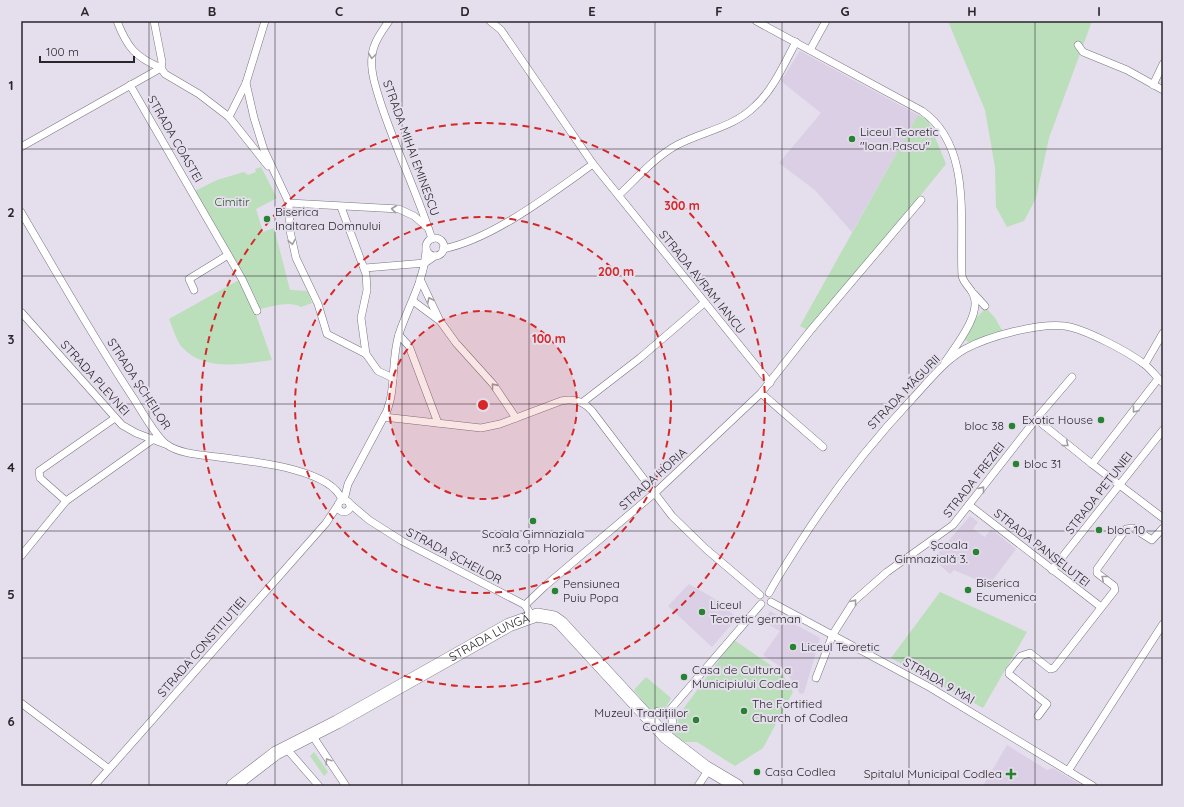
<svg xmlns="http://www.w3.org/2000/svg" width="1184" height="807" font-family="Quicksand,sans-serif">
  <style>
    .built { fill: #dacfe4 }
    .green { fill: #badfba }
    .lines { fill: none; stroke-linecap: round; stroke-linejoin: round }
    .street-casing { stroke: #7b7481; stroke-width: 8 }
    .highway-casing { stroke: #7b7481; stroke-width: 14 }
    .street { stroke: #fff; stroke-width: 7 }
    .highway { stroke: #fff; stroke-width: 13 }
    .oneway { stroke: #9f9da0 }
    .grid { fill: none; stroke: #29262c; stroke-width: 1; stroke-opacity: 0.55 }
    .ring { fill: none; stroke: #d62828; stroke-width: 2; stroke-dasharray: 7 5 }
    .poi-dot { fill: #278232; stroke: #e5deec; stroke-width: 1.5 }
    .labels { text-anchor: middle; stroke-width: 4; stroke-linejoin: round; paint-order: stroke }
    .poi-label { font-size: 12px; fill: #29262c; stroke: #e5deec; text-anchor: start }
    .street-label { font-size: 12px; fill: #29262c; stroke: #e5deec }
    .park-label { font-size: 12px; fill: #2c602f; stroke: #e5deec }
    .centre { fill: #d62828; stroke: #e5deec; stroke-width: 2 }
    .ring-label { font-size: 12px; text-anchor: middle; font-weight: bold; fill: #d62828; stroke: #e5deec; stroke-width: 4; stroke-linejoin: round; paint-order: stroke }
    .neatline { fill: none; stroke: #29262c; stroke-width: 1.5 }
    .grid-label { font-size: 13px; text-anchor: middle; font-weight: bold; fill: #29262c }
  </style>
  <rect width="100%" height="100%" fill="#e5deec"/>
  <g class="built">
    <path d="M800,51L918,115L852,232L815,190L779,163L821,113L781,81Z"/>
    <path d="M970,516L978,522L973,529L985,537L991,529L1016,549L989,585L954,570L950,574L933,559Z"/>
    <path d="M689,584L715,599L737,618L712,647L668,606Z"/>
    <path d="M770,611L820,638L804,693L800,694L785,670L763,655L780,631L764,622Z"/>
    <path d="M1007,745L1047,770L1053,768L1083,786H983Z"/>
  </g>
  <g class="green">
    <path d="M948,21H1092L1049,138L1036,198L1024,221L1007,227L996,207L995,167L985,110Z"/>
    <path d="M918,115L928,120L946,164L810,331L800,326Z"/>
    <path d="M261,167L277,198L256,209L263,232L274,228L290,290L307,291L312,303L301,307C289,300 271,307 259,309L244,277L195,191L217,180L244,172L248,175L256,172L255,169Z"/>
    <path d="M239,280L255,312L272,360C243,364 204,372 182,347C176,340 173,328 169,319Z"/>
    <path d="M986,308L995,318L1003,332L970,343L964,339L976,318Z"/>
    <path d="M940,592L1027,632L983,708L891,658Z"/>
    <path d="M734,640L782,673L793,692L763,748L735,766L697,742H684L673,734L678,724V716Z"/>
    <path d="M646,677L671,698L666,707L650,710L634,690Z"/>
    <path d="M314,752L328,772L324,776L310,756Z"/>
  </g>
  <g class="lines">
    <g class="street-casing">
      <g id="street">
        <path d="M117,21C127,47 135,57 161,68"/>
        <path d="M154,21L162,62L161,68L165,74L199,94L229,117L268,166"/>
        <path d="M389,21C382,31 373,43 372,56C370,71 376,88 380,101C395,148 417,192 432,239"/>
        <path d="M490,21L501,30L593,164L770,383"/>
        <path d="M756,21L922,111C973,146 959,223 962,276C964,284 970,287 973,294C983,313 955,347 945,362"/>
        <path d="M1078,45L1083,52L1127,70L1163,90"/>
        <path d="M810,50L826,21"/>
        <path d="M246,83L254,118L264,150L289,203L290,231L296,258L318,304L327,334L366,354L378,371L393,378"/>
        <path d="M130,85L242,279L257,311"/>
        <path d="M1153,85L1163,64"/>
        <path d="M229,117L246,83L265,21"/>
        <path d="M21,147L161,68"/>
        <path d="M619,195C637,178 655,157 677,145C703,131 733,128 755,106C773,90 784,64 796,42"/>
        <path d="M289,203L399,209L414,216L427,227"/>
        <path d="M341,207L366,274L367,290L361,318L366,354"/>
        <path d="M21,212C58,275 94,339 134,399C141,410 156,437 166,444C179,454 202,455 218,457C248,461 331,468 342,500"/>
        <circle cx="435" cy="247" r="9"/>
        <path d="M443,249C493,239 552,193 593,164"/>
        <path d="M365,268L425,263L435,256"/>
        <path d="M420,279L439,319"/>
        <path d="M194,290L189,279L228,255"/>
        <path d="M974,294L985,306"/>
        <path d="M413,301L440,321L456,343L493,384L516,418"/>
        <path d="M21,312L122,425L136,433L165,444"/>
        <path d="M399,335L409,346L438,423"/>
        <path d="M1145,364L1163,333"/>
        <path d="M761,393L823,447"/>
        <path d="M583,402L640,358L704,303"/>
        <path d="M384,417L481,428L500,424L561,401C574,398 584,401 592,411L672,516L706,549L760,595"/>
        <path d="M1036,419L1092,464L1163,518"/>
        <path d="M1092,464L1158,379"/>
        <path d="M344,500L348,484L387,411L390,401C395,380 392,356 399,334C408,306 425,280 426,249"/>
        <circle cx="344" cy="506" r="6"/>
        <path d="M66,501L40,478L39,471L115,418"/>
        <path d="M349,503L369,520L402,541L525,605L532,616"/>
        <path d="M969,505L1101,607"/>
        <path d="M21,556L66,501L155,438"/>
        <path d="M1052,570L1163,430"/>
        <path d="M769,593C778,576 789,560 799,544C833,491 869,445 912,399C929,381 944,361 965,349C989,336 1038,323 1065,326C1085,329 1127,351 1144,364C1151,369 1156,377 1163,383"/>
        <path d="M771,602L931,688L1093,786"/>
        <path d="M525,605L545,586L657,491L761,393L810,331L921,200"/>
        <path d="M816,678L833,634L854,601L887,572L953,525L1036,419L1072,377"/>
        <path d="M21,703L109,769"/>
        <path d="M669,711L761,604"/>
        <path d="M1038,716L1047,704L1009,674V671L1021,656L1030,653L1050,669L1054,668L1115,590L1114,586L1097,573V569L1126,529L1133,528L1152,540L1163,528"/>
        <path d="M648,719L658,711H669"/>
        <path d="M312,735L346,786"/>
        <path d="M666,737L673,722L669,711"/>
        <path d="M286,748L319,786"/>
        <path d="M1068,771L1163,624"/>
        <path d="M94,786L326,523L338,505"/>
        <path d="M698,786L709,769"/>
      </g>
    </g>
    <g class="highway-casing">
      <g id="highway">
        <path id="s1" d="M233,786L276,753L337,722L509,625L537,615L554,618L561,623L666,737L705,767L737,786"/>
      </g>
    </g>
    <use href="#street" class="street"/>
    <use href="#highway" class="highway"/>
  </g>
  <defs><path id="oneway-chevron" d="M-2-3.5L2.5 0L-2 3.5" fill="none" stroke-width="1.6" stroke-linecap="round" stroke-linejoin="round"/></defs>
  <g class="oneway">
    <use href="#oneway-chevron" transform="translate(372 56) rotate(98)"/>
    <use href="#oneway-chevron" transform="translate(394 209) rotate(-174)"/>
    <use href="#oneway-chevron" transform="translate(292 242) rotate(80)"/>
    <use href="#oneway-chevron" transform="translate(430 300) rotate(-115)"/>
    <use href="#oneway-chevron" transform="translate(494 386) rotate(-129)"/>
    <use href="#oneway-chevron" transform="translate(1135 410) rotate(128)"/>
    <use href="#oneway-chevron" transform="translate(1066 444) rotate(39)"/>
    <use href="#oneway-chevron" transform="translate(982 489) rotate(-52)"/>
    <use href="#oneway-chevron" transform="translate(1104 578) rotate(-141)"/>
    <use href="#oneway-chevron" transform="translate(854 602) rotate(-52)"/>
    <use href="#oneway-chevron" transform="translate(328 761) rotate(-123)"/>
  </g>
  <path class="grid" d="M149,21V786M275,21V786M402,21V786M529,21V786M655,21V786M782,21V786M909,21V786M1035,21V786M21,149H1163M21,276H1163M21,404H1163M21,531H1163M21,658H1163"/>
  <circle cx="483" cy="405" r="94" fill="#d62828" fill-opacity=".12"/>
  <g class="ring">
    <circle cx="483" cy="405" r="94"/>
    <circle cx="483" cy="405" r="188"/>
    <circle cx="483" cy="405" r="282"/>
  </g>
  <g class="poi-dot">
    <circle cx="852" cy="139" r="4"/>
    <circle cx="267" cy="219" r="4"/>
    <circle cx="1101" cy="420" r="4"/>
    <circle cx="1012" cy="426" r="4"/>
    <circle cx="1016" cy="464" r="4"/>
    <circle cx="533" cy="521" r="4"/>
    <circle cx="1099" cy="530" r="4"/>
    <circle cx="976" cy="552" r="4"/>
    <circle cx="968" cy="590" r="4"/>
    <circle cx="555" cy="591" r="4"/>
    <circle cx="702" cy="612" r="4"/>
    <circle cx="793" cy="647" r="4"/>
    <circle cx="684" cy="677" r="4"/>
    <circle cx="744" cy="711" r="4"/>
    <circle cx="696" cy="720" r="4"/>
    <circle cx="757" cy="772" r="4"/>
    <path d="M1009 768h4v4h4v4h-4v4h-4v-4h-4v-4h4z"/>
  </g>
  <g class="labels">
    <g class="poi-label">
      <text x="860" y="136">Liceul Teoretic<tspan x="860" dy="14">"Ioan Pascu"</tspan></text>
      <text x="275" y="216">Biserica<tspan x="275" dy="14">Inaltarea Domnului</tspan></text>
      <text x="1093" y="424" text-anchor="end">Exotic House</text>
      <text x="1004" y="430" text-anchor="end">bloc 38</text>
      <text x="1024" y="468">bloc 31</text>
      <text x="1107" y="534">bloc 10</text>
      <text x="533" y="538" text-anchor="middle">Scoala Gimnaziala<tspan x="533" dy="14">nr.3 corp Horia</tspan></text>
      <text x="968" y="549" text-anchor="end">Școala<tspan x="968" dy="14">Gimnazială 3.</tspan></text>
      <text x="976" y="587">Biserica<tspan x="976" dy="14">Ecumenica</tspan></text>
      <text x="563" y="588">Pensiunea<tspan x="563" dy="14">Puiu Popa</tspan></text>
      <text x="710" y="609">Liceul<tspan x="710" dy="14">Teoretic german</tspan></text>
      <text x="801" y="651">Liceul Teoretic</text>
      <text x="692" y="674">Casa de Cultura a<tspan x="692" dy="14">Municipiului Codlea</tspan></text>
      <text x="752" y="708">The Fortified<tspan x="752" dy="14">Church of Codlea</tspan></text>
      <text x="688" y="717" text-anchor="end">Muzeul Tradițiilor<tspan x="688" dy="14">Codlene</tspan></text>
      <text x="765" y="776">Casa Codlea</text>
      <text x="1002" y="778" text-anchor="end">Spitalul Municipal Codlea</text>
    </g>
    <g class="street-label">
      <text transform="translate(175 139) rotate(60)" y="4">STRADA COASTEI</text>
      <text transform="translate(411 148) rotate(70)" y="4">STRADA MIHAI EMINESCU</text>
      <text transform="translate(702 282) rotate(51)" y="4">STRADA AVRAM IANCU</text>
      <text transform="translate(95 378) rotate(48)" y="4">STRADA PLEVNEI</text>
      <text transform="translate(139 384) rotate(57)" y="4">STRADA ȘCHEILOR</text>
      <text transform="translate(904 392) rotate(-46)" y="4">STRADA MĂGURII</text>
      <text transform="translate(653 479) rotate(-42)" y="4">STRADA HORIA</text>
      <text transform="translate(974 480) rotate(-52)" y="4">STRADA FREZIEI</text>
      <text transform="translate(1099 493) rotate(-52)" y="4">STRADA PETUNIEI</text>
      <text transform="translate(1042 548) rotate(38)" y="4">STRADA PANSELUȚEI</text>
      <text transform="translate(454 556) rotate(28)" y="4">STRADA ȘCHEILOR</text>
      <text dy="4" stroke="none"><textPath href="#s1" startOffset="297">STRADA LUNGĂ</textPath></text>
      <text transform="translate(202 647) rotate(-49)" y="4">STRADA CONSTITUȚIEI</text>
      <text transform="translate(939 681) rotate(30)" y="4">STRADA 9 MAI</text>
    </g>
    <g class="park-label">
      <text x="232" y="206">Cimitir</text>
    </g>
  </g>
  <circle cx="483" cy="405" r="6" class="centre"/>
  <g class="ring-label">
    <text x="682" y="210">300 m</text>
    <text x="616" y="276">200 m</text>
    <text x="549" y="343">100 m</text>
  </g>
  <rect width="1184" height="807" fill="none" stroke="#e5deec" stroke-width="44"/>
  <path d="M40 56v6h94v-6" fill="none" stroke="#29262c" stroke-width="2"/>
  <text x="46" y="56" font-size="12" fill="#29262c" stroke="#e5deec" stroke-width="3" paint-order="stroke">100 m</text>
  <rect x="22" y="22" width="1140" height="763" class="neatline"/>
  <g class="grid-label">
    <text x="85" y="16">A</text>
    <text x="212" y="16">B</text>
    <text x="339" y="16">C</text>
    <text x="465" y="16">D</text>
    <text x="592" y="16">E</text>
    <text x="719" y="16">F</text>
    <text x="845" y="16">G</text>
    <text x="972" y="16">H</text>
    <text x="1099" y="16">I</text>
    <text x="11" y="90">1</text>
    <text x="11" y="217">2</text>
    <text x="11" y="344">3</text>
    <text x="11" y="472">4</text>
    <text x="11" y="599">5</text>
    <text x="11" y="726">6</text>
  </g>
</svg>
